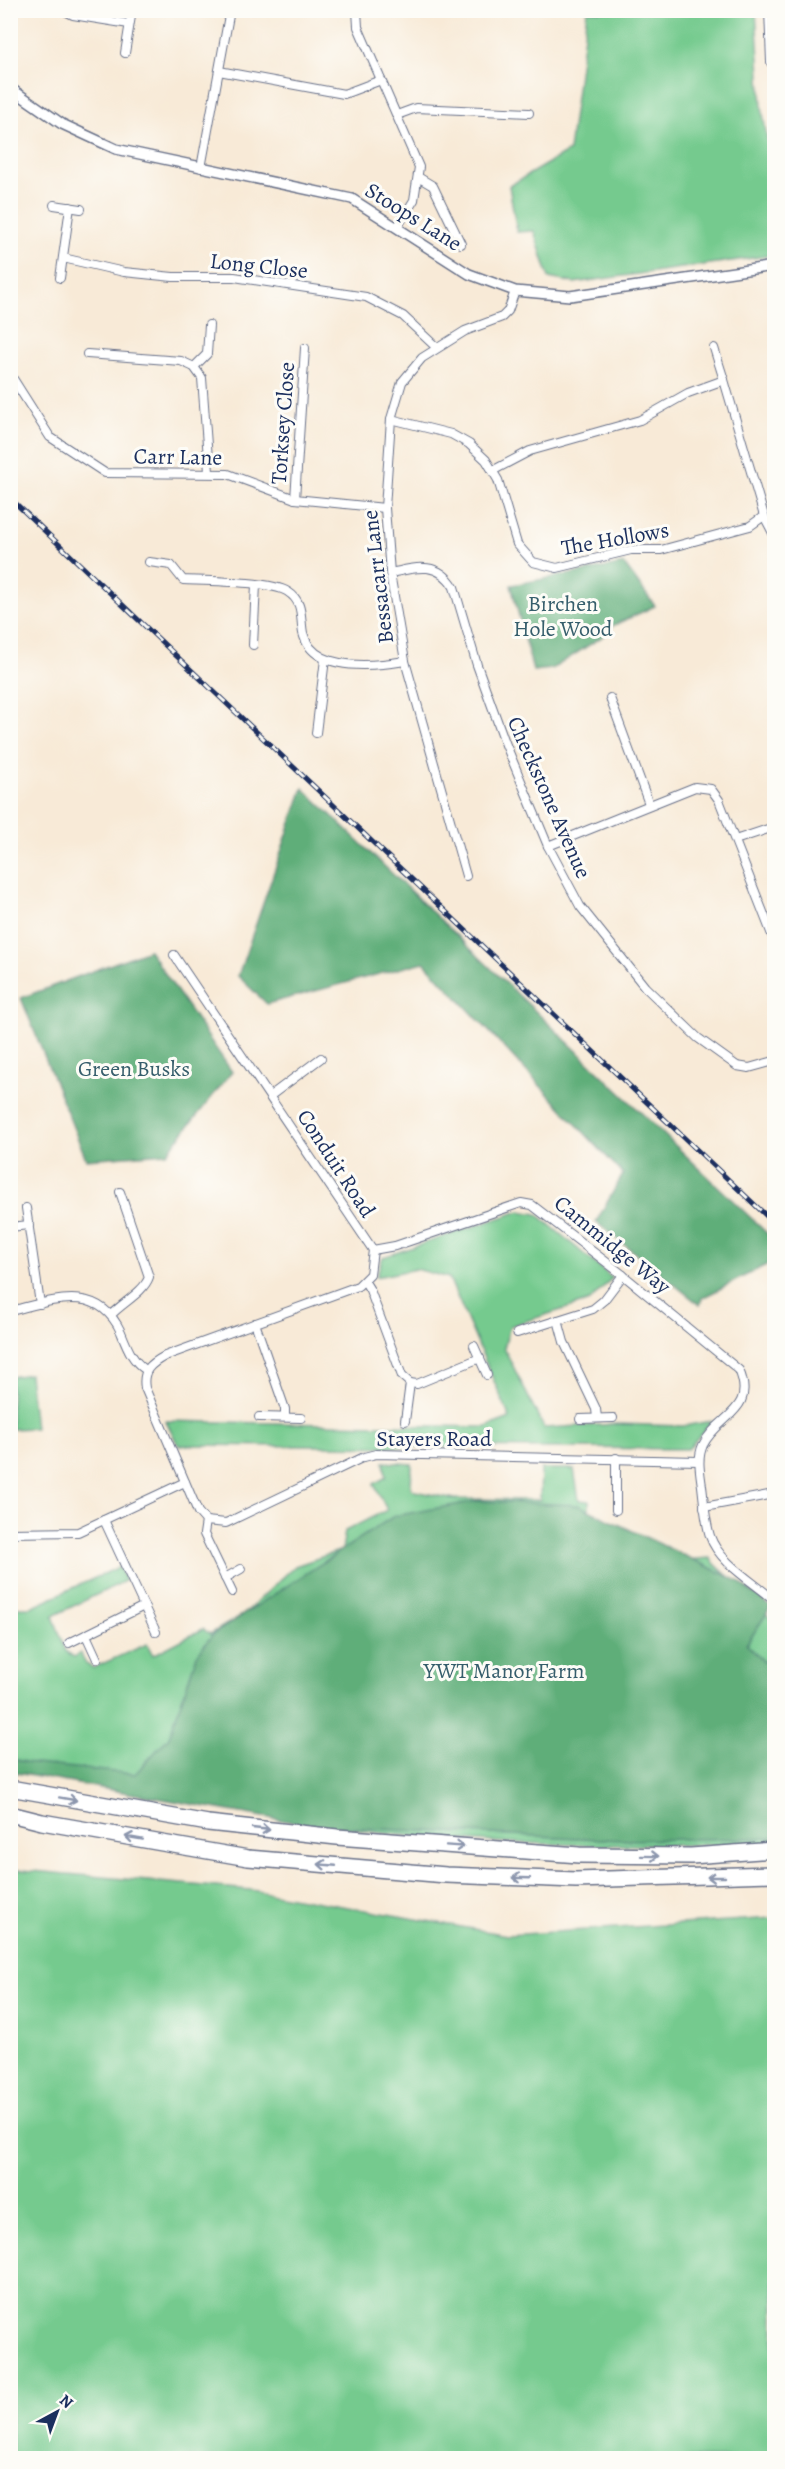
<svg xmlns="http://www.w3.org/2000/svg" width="785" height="2469" font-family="Alegreya,serif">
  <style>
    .green { fill: #74ca8e; stroke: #487c76; stroke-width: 1.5 }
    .forest { fill: #5fae79; stroke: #3d6e6c; stroke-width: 1.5 }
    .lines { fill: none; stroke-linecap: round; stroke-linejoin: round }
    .minor-casing { stroke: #687088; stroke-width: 10 }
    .tertiary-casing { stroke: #687088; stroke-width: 12 }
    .trunk-casing { stroke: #687088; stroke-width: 16 }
    .motorway-casing { stroke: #687088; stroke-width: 18 }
    .minor { stroke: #fff; stroke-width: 8 }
    .tertiary { stroke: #fff; stroke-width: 9 }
    .trunk { stroke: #fff; stroke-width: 14 }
    .motorway { stroke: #fff; stroke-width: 15 }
    .rail-casing { stroke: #1b2f5e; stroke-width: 5 }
    .rail { stroke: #fdfcf7; stroke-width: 3; stroke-dasharray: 9; stroke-linecap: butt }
    .oneway { stroke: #8d97ae }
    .labels { text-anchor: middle; stroke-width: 6; stroke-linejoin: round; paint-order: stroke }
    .street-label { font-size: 22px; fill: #1b2f5e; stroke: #fdfcf7 }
    .park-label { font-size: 22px; fill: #365e6c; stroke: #fdfcf7 }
  </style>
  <rect width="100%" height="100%" fill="#fdfcf7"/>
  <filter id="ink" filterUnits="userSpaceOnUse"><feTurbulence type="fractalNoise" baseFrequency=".0167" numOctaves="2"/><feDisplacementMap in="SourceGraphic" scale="12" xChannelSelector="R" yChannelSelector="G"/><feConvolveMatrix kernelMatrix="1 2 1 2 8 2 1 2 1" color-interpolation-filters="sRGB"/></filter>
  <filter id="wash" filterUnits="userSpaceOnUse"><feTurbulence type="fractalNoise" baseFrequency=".008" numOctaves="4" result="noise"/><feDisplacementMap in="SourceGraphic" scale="24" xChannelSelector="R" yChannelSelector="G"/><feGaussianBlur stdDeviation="1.35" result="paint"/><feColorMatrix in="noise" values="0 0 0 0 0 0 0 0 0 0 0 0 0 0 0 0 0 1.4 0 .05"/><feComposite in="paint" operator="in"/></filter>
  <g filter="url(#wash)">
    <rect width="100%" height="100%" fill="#f8ead7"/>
    <g class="green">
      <path d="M587,11H756L762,107L774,183V255L574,283L549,278L534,231L517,232L509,186L569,151Z"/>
      <path d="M520,1211L537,1214L612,1278L590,1301L510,1326L504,1348L544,1428L617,1424L683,1426L712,1421L688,1449L178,1445L166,1421L486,1427L510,1418L449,1278L416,1269L376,1277L383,1257Z"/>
      <path d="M29,1374L35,1428L11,1429V1377Z"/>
      <path d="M384,1462L412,1464L411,1488L415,1491L455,1499L540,1500L541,1469H574L579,1500L589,1501V1513L684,1560L710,1558C723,1576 743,1584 756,1600C763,1608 766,1615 774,1622V1844C635,1846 496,1848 357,1830C240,1816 125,1788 11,1759L10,1607H31L119,1567L125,1581L53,1616L66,1651L74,1657L80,1653L86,1664L93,1668L147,1644L153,1655L203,1629L210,1634L244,1614L295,1566L342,1550L345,1531L387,1510L374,1484L386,1477Z"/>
      <path d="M10,1869L251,1890L507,1935L774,1918V2458H11Z"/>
    </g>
    <g class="forest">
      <path d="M624,564L655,606L610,627L611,631L552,669L533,671L511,585Z"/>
      <path d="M303,788L774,1240V1261L702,1298L700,1305L596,1222L623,1174L424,962L267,1004L238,976Z"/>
      <path d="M149,950L232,1072L167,1153L86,1159L21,998Z"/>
      <path d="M477,1501L578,1505L736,1580L771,1607L746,1645L767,1664H774V1838L620,1840L314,1826L11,1772V1759L35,1764L135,1774L169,1737L197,1655L212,1635L394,1516Z"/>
    </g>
  </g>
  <g filter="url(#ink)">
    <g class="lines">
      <g class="minor-casing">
        <g id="minor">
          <path d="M63,10L73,15L129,24"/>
          <path d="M357,10L358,27L419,167L414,200L398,226"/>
          <path d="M125,53L132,10"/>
          <path d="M219,71L344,94L381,80"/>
          <path d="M397,115L416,108L529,113"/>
          <path d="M201,168L230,10"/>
          <path d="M418,177L433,186L461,244"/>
          <path d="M54,205L81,209"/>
          <path d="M63,258L124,272L173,277H234L366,297L403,316L436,347"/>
          <path d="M60,278L70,207"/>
          <path d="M714,348L724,380"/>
          <path d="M87,354L181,361L194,367L202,378L209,472"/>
          <path d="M194,367L207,354L209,325"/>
          <path d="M10,374L50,437L105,473L228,474L295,499L385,508"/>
          <path d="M391,419L451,434L469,444L486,460L498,480L517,544L533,562L557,568L631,550H661L750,526L764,516L724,380L688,393L640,420L530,451L494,470"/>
          <path d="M295,499L305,348"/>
          <path d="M764,516L774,535"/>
          <path d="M149,562L171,565L183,580C206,581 272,581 288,592C304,602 300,618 303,633C313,673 375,666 405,661"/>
          <path d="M390,573C417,567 438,561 454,587L477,665L506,745L548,846L580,906L645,987L698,1038L737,1066L749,1068L774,1061"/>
          <path d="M253,645L256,585"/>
          <path d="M610,698L649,804"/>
          <path d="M316,733L325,659"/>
          <path d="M735,840L774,827"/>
          <path d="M548,846L695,787L711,789L719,800L774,940"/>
          <path d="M466,876L405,661L390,573L385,508L391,419L402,382L422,358L465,331L502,317L508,311L515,291"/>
          <path d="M174,955L373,1250"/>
          <path d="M270,1096L321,1058"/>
          <path d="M26,1208L40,1304"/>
          <path d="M10,1227L29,1225"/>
          <path d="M373,1250L370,1274L358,1286L165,1356C150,1364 142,1371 145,1388L198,1512L206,1521L226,1523L364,1457L376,1454L699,1461"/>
          <path d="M373,1250L395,1246L521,1203L532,1205L623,1275L739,1370C757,1411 718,1415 703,1445C697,1458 700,1472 702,1486C704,1502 705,1520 710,1536C719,1563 754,1582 774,1600"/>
          <path d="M365,1282L370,1290L402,1376L410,1383L417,1384L480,1358"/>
          <path d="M10,1311C52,1301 98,1282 121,1332C127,1347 132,1361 146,1370"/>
          <path d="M111,1315C122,1303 144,1292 149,1277L120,1192"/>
          <path d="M558,1320L564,1342L596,1409L597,1418"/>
          <path d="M255,1323L285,1409V1417"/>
          <path d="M517,1333L593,1309L604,1300L623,1275"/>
          <path d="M474,1346L487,1375"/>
          <path d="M259,1417L301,1418"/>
          <path d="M580,1419L613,1418"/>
          <path d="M405,1421L410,1383"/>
          <path d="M10,1447H14"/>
          <path d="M704,1507L774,1494"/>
          <path d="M616,1510V1458"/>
          <path d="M104,1520L156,1632"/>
          <path d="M206,1521L204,1534L232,1592"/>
          <path d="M10,1533L78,1532L185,1482"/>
          <path d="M225,1578L241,1569"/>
          <path d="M86,1635L97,1659"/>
          <path d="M69,1643L144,1606"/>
        </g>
      </g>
      <g class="tertiary-casing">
        <path id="tertiary" d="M10,88L62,124L116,149L352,199L469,274L515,291L570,296L774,266"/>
      </g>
      <g class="trunk-casing">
        <path id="trunk" d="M772,10L774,62"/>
      </g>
      <g class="motorway-casing">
        <g id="motorway">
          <path d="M10,1788L208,1823L337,1837L579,1855L691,1856L774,1850"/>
          <path d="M10,1814L42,1822L248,1858L446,1875L576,1880L774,1874"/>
        </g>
      </g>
      <use href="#minor" class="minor"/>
      <use href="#tertiary" class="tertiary"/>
      <use href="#trunk" class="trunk"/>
      <use href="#motorway" class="motorway"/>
      <g class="rail-casing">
        <path id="rail" d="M10,498L774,1223"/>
      </g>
      <use href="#rail" class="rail"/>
    </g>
    <defs><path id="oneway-shaft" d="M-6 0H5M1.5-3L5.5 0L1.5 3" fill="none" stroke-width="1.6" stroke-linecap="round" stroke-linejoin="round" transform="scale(1.5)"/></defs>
    <g class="oneway">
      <use href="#oneway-shaft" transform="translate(68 1799) rotate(10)"/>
      <use href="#oneway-shaft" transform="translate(261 1829) rotate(6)"/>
      <use href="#oneway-shaft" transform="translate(134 1838) rotate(-170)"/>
      <use href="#oneway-shaft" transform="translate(455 1846) rotate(4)"/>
      <use href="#oneway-shaft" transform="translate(650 1856) rotate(1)"/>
      <use href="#oneway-shaft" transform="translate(327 1865) rotate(-175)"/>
      <use href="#oneway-shaft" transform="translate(716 1877) rotate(180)"/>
      <use href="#oneway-shaft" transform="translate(521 1878) rotate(-178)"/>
    </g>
  </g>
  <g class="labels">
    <g class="street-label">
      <text transform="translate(414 216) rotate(32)" y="8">Stoops Lane</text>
      <text transform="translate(259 265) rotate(6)" y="8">Long Close</text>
      <text transform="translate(282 423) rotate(-86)" y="8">Torksey Close</text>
      <text transform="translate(178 456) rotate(1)" y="8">Carr Lane</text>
      <text transform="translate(615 538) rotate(-10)" y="8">The Hollows</text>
      <text transform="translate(377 577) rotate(-97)" y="8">Bessacarr Lane</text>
      <text transform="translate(550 797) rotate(66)" y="8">Checkstone Avenue</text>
      <text transform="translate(337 1163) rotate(57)" y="8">Conduit Road</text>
      <text transform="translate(613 1244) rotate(39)" y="8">Cammidge Way</text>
      <text x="434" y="1446">Stayers Road</text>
    </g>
    <g class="park-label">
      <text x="563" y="611">Birchen<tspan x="563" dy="25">Hole Wood</tspan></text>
      <text x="134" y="1076">Green Busks</text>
      <text x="504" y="1678">YWT Manor Farm</text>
    </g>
  </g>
  <rect width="785" height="2469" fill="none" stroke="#fdfcf7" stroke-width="36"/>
  <g transform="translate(57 2412) rotate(41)" stroke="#fdfcf7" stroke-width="4.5" paint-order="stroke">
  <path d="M0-4.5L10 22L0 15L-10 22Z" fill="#1b2f5e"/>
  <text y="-9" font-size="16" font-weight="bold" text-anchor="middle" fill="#1b2f5e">N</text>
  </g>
</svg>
